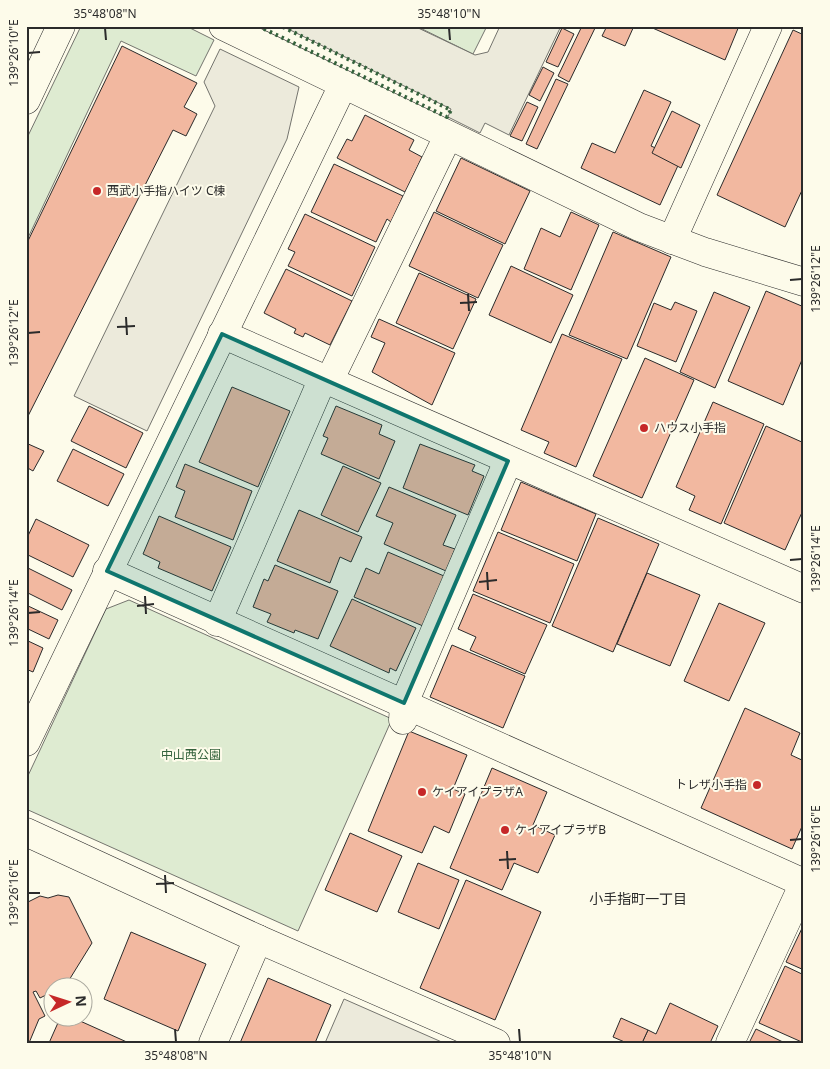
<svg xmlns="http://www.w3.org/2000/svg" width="830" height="1069" font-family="'Noto Sans','Noto Sans JP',sans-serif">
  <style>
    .green { fill: #deebd1; stroke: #74746e }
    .parking { fill: #eceadb; stroke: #74746e }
    .building { fill: #f2b8a0; stroke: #2b2b2b }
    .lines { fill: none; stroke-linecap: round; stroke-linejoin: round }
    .minor-casing { stroke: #2b2b2b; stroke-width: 29 }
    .minor { stroke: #fdfbea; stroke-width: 28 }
    .hedge { stroke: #34623c; stroke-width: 4; stroke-dasharray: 2.5 4; stroke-linecap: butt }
    .marked { fill: #0f766e; fill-opacity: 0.2; stroke: #0f766e; stroke-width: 4; stroke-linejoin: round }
    .ticks { fill: none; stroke: #2b2b2b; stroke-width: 2 }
    .poi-dot { fill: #c62828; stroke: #fdfbea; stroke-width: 2 }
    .labels { text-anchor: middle; stroke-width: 4; stroke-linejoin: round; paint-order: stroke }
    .poi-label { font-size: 12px; fill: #2b2b2b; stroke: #fdfbea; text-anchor: start }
    .park-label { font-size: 12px; fill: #34623c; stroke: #fdfbea }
    .neighbourhood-label { font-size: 14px; fill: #2b2b2b; stroke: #fdfbea }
    .neatline { fill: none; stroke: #2b2b2b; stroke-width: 2 }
    .ticks-label { font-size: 12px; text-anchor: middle; fill: #2b2b2b }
  </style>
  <rect width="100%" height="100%" fill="#fdfbea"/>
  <g class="green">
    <path d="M81,26H186L214,40L196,76L121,41L26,242V140Z"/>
    <path d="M416,26H487L473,54Z"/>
    <path d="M129,600L392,719L298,931L26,809V780L106,609Z"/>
  </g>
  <g class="parking">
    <path d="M282,26H414L475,55L488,52L500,26H561L509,135L485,123L480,133L448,117L451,109Z"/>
    <path d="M220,49L299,87L287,139L147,431L74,396L215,106L204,82Z"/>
    <path d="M344,999L444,1043H325Z"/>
  </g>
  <g class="building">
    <path d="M582,26H596L569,82L558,76Z"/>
    <path d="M607,26H634L625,46L602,36Z"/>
    <path d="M648,26H739L725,60Z"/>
    <path d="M562,28L574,34L558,67L546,62Z"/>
    <path d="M793,30L804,35V186L785,227L717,195Z"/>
    <path d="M122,46L197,83L184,107L197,114L186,136L173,130L26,420V245Z"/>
    <path d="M543,67L554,73L540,101L529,95Z"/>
    <path d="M556,79L568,84L537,149L526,144Z"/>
    <path d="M644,90L671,102L651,146L681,159L660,205L581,168L592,143L615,153Z"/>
    <path d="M527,102L538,107L522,141L510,136Z"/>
    <path d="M672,111L700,125L681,168L652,153Z"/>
    <path d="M365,115L414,140L409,150L422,157L405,192L337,158L347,139L352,141Z"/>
    <path d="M461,158L530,191L505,244L436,211Z"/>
    <path d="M334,164L403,196L391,222L387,219L376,242L311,212Z"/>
    <path d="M434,212L503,245L478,298L409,266Z"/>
    <path d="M571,212L599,225L571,290L524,269L541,228L560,237Z"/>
    <path d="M305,214L375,247L352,296L288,266L295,252L288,249Z"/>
    <path d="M613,232L671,257L627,359L569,335Z"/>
    <path d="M511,266L573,295L551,343L489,315Z"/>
    <path d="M286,269L352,301L330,345L305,333L303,337L294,333L296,329L264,313Z"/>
    <path d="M419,273L476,299L453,349L396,323Z"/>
    <path d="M766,291L804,307V355L783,405L728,381Z"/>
    <path d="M714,292L750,307L715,388L680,372Z"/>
    <path d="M675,302L697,311L676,362L637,346L654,303L671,310Z"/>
    <path d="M379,319L455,353L432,405L372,372L385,343L371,337Z"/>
    <path d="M562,334L622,359L576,467L544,453L549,442L521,430Z"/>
    <path d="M645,358L694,380L642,498L593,476Z"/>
    <path d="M232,387L290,411L258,487L199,462Z"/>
    <path d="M713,402L764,424L721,524L689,510L695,496L676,487Z"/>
    <path d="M89,406L143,433L126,468L71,441Z"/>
    <path d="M336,406L382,425L379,434L395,441L379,479L321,454L328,438L323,436Z"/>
    <path d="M766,426L804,443V508L785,550L724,523Z"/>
    <path d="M26,443L44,451L33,471L26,467Z"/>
    <path d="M420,444L475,465L472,471L484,476L468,515L403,488Z"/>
    <path d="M73,449L124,474L108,506L57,481Z"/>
    <path d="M185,464L252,491L233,540L175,517L185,491L176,487Z"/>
    <path d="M343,466L381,483L358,532L321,515Z"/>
    <path d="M521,482L596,514L577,561L501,530Z"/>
    <path d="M389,487L456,515L443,545L455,549L446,571L384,544L393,523L376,516Z"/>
    <path d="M299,510L362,537L351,562L340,557L330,583L277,561Z"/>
    <path d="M159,516L231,547L212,591L158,568L160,562L143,554Z"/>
    <path d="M598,518L659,544L613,652L552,626Z"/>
    <path d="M36,519L89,545L73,577L26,554V540Z"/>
    <path d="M498,532L574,564L550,623L473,591Z"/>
    <path d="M388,552L444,576L423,626L354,597L366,568L379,574Z"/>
    <path d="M275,565L338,591L318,639L295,630L294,633L267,622L271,614L253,607L264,579L268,581Z"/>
    <path d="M26,567L72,590L62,610L26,592Z"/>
    <path d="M647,573L700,595L670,666L617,644Z"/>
    <path d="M473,594L547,625L525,674L470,650L476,637L458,629Z"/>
    <path d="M352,599L416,628L396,671L390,668L389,673L330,646Z"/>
    <path d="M719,603L765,623L729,701L684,681Z"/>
    <path d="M26,605L58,620L49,639L26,628Z"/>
    <path d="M26,640L43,648L33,672L26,669Z"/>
    <path d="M452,645L525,676L503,728L430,697Z"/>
    <path d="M745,708L800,733L791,755L804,761V822L792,849L701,808Z"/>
    <path d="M409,731L467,755L453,789L465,794L449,833L434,826L422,853L368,831Z"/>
    <path d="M492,768L547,792L533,825L555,835L538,873L514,863L502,890L450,868Z"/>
    <path d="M350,833L402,856L377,912L325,890Z"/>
    <path d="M418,863L459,880L439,929L398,912Z"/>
    <path d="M466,880L541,912L495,1020L420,988Z"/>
    <path d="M58,895L69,897L92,943L66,985L52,986V992L40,998L36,991L33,992L45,1016L39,1019L29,1043H26V903L40,896L48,898Z"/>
    <path d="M804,924V970L786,962Z"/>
    <path d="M131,932L206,964L178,1031L104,999Z"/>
    <path d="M785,966L804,975V1043L759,1023Z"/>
    <path d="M268,978L331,1005L315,1043H240Z"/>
    <path d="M670,1003L718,1026L710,1043H642L648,1030L656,1034Z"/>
    <path d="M61,1016H69L129,1043H49Z"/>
    <path d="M621,1018L648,1030L642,1043H627L613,1037Z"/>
    <path d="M756,1029L785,1043H749Z"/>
  </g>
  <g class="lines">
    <g class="minor-casing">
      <g id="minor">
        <path d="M223,26L639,227L705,252L804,282"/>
        <path d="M26,100L61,26"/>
        <path d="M672,240L768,26"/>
        <path d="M222,334C416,418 610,505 804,589"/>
        <path d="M330,379L448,136"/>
        <path d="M107,571L804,883"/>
        <path d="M217,622L323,378"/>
        <path d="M403,720L404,703L508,461"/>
        <path d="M26,742L343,85"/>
        <path d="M26,832L258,939L213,1043"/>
        <path d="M258,939L496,1043"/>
        <path d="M730,1043L804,883"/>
      </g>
    </g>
    <use href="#minor" class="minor"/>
    <path class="hedge" d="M258,26L447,117L451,110L281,26"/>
  </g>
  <path class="marked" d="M222,334L508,461L404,703L107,571Z"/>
  <path class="ticks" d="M105,28L106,40M449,28L450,40M28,53L40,52M790,280L802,279M468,294L469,311M460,303L477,302M126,317L127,335M117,327L135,326M28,333L40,332M790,560L802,559M487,572L488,590M479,582L497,580M145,596L146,614M137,606L154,604M28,613L40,612M790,840L802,839M507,851L508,869M499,860L516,859M165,875L166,893M156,884L174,883M28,893H40M175,1029L176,1042M519,1029L520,1042"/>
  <g class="poi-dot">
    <circle cx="97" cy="191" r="5"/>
    <circle cx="644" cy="428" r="5"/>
    <circle cx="757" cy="785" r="5"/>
    <circle cx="422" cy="792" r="5"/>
    <circle cx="505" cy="830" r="5"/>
  </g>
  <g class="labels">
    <g class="poi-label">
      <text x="107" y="195">西武小手指ハイツ C棟</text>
      <text x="654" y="432">ハウス小手指</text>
      <text x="747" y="789" text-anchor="end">トレザ小手指</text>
      <text x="432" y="796">ケイアイプラザA</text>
      <text x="515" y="834">ケイアイプラザB</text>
    </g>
    <g class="park-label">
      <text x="191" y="759">中山西公園</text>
    </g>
    <g class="neighbourhood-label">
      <text x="638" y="904">小手指町一丁目</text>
    </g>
  </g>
  <rect width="830" height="1069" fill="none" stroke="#fdfbea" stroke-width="55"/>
  <g transform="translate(68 1002) rotate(86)"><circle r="24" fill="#fdfbea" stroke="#a9a89e"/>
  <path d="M0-4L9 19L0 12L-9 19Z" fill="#c62828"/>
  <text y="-8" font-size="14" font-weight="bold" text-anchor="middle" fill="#2b2b2b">N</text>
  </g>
  <rect x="28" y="28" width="774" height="1014" class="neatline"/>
  <g class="ticks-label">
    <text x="105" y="18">35°48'08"N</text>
    <text x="449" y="18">35°48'10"N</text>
    <text transform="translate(14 53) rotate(-90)" y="4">139°26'10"E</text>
    <text transform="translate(816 279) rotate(-90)" y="4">139°26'12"E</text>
    <text transform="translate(14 333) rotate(-90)" y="4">139°26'12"E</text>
    <text transform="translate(816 559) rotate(-90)" y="4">139°26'14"E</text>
    <text transform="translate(14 613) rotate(-90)" y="4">139°26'14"E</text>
    <text transform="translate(816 839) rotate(-90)" y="4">139°26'16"E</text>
    <text transform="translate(14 893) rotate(-90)" y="4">139°26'16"E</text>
    <text x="176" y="1060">35°48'08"N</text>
    <text x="520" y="1060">35°48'10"N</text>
  </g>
</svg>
